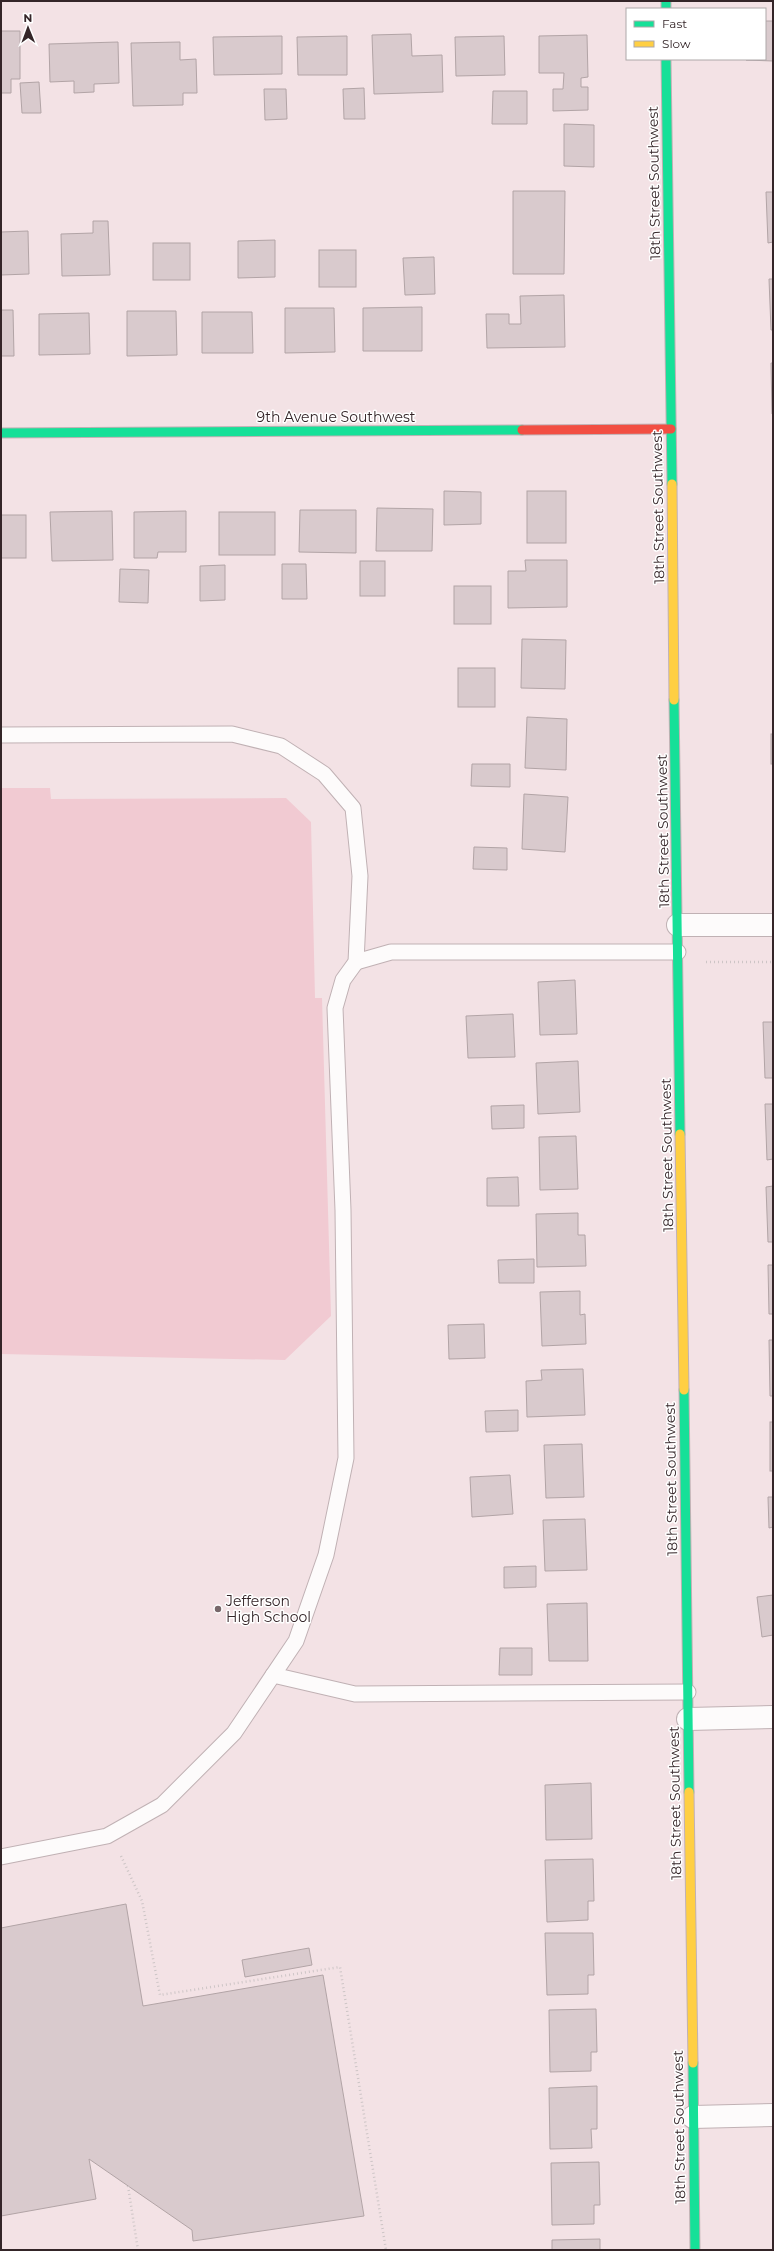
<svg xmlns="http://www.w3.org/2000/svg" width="774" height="2251" font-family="Montserrat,sans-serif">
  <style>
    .green { fill: #f1cad2 }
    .building { fill: #d9cacd; stroke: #b2a4a6 }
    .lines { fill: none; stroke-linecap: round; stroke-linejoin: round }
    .lane-casing { stroke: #c0b1b4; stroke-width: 17 }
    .street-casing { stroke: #c0b1b4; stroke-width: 24 }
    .fast-casing { stroke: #c0b1b4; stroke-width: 11 }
    .slow-casing { stroke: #c0b1b4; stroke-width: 11 }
    .jam-casing { stroke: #c0b1b4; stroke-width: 11 }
    .path { stroke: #cdc5c6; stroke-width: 2.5; stroke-dasharray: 1 3; stroke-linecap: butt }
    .lane { stroke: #fdfbfb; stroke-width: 15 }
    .street { stroke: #fdfbfb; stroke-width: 22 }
    .fast { stroke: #16e098; stroke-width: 9 }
    .slow { stroke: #ffcf43; stroke-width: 9 }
    .jam { stroke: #f24e42; stroke-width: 9 }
    .poi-dot { fill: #77676a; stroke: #fff; stroke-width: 1.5 }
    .labels { text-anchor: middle; stroke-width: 3; stroke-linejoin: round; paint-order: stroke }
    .street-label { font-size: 14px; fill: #342528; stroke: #fff }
    .poi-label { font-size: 14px; fill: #342528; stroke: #fff; text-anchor: start }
  </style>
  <rect width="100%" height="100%" fill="#f3e2e5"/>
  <path class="green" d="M1,788H50L51,799L286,798L311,822L315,998H322L331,1316L285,1360L1,1354Z"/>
  <g class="building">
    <path d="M765,21H773V61L746,60L765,59Z"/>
    <path d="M1,31H20V79H11V93H1Z"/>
    <path d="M411,34L412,56L442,55L443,92L374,94L372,35Z"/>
    <path d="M587,35L588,77L581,78V87H588V110L553,111V89H563L564,73H539V36Z"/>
    <path d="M282,36V74L214,75L213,37Z"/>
    <path d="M347,36V75H298L297,37Z"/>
    <path d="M504,36L505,75L456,76L455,37Z"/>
    <path d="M118,42L119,83L94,84V92L74,93V81L50,82L49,44Z"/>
    <path d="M180,42V60L196,59L197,93H183V105L133,106L131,43Z"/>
    <path d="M39,82L41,113H22L20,83Z"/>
    <path d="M364,88L365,119H344L343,89Z"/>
    <path d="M264,89H286L287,119L265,120Z"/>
    <path d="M493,91H527V124H492Z"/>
    <path d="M564,124L594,125V167L564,166Z"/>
    <path d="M513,191H565L564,274H513Z"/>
    <path d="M766,192H773V242L768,243Z"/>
    <path d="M93,221H108L110,275L62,276L61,234L93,233Z"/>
    <path d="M28,231L29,274L1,275V232Z"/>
    <path d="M275,240V277L238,278V241Z"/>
    <rect x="153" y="243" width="37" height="37"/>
    <rect x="319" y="250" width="37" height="37"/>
    <path d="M434,257L435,294L405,295L403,258Z"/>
    <path d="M769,279H773V330H771Z"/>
    <path d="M564,295L565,347L487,348L486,314H509V324H521L520,296Z"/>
    <path d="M422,307V351H363V308Z"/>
    <path d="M285,308H334L335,352L285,353Z"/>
    <path d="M1,310H13L14,356H1Z"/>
    <path d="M127,311H176L177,355L127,356Z"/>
    <path d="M202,312H252L253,353H202Z"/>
    <path d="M89,313L90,354L39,355V314Z"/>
    <path d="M771,363H773V414H772Z"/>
    <path d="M444,491L481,492V524L444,525Z"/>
    <rect x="527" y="491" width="39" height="52"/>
    <path d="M377,508L433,509L432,551H376Z"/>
    <path d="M300,510H356V553L299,552Z"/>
    <path d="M112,511L113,560L52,561L50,512Z"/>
    <path d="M186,511V552H158L157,558H134V512Z"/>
    <rect x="219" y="512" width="56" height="43"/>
    <rect x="1" y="515" width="25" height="43"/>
    <path d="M525,560H567V607L508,608V571H526Z"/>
    <rect x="360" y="561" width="25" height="35"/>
    <path d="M282,564H306L307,599H282Z"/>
    <path d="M225,565V600L200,601V566Z"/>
    <path d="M120,569L149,570L148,603L119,602Z"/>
    <rect x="454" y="586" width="37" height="38"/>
    <path d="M522,639L566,640L565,689L521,688Z"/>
    <rect x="458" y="668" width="37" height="39"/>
    <path d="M527,717L567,719L566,770L525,768Z"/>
    <rect x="771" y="734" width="2" height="30"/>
    <path d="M472,764H510V787L471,786Z"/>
    <path d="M524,794L568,797L565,852L522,849Z"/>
    <path d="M474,847L507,848V870L473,869Z"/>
    <path d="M575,980L577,1034L540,1035L538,982Z"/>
    <path d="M513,1014L515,1057L468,1058L466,1016Z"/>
    <path d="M763,1022H773V1078H765Z"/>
    <path d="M578,1061L580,1112L538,1114L536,1063Z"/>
    <path d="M765,1104H773V1159L767,1160Z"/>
    <path d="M524,1105V1128L492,1129L491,1106Z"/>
    <path d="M576,1136L578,1189L540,1190L539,1137Z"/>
    <path d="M518,1177L519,1206H487V1178Z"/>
    <path d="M773,1186V1242H768L766,1187Z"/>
    <path d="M578,1213V1235H585L586,1266L537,1267L536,1214Z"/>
    <path d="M534,1259V1283H499L498,1260Z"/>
    <path d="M768,1265H773V1314H769Z"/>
    <path d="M580,1291V1315L585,1314L586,1344L542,1346L540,1292Z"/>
    <path d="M484,1324L485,1358L449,1359L448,1325Z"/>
    <path d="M769,1340H773V1396H770Z"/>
    <path d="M583,1369L585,1415L527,1417L526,1381L542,1380L541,1370Z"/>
    <path d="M518,1410V1431L486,1432L485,1411Z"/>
    <rect x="770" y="1422" width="3" height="49"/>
    <path d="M582,1444L584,1497L546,1498L544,1445Z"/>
    <path d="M510,1475L513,1514L472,1517L470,1477Z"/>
    <path d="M768,1497H773V1527L769,1528Z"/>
    <path d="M585,1519L587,1570L545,1571L543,1520Z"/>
    <path d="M536,1566V1587L504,1588V1567Z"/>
    <path d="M773,1595V1635L762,1637L757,1597Z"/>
    <path d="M587,1603L588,1661H549L547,1604Z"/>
    <path d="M500,1648H532V1675H499Z"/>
    <path d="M591,1783L592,1839L546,1840L545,1785Z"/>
    <path d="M593,1859L594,1901H588V1920L547,1922L545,1860Z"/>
    <path d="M126,1904L143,2006L323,1975L364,2216L193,2241L192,2230L89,2159L96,2199L1,2216V1928Z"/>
    <path d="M545,1933H593L594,1975H588V1994L547,1995Z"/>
    <path d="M309,1948L312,1965L245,1977L242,1960Z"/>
    <path d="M596,2009L597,2052H591V2071L550,2072L549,2010Z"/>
    <path d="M597,2086V2129H591L592,2148L550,2149L549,2088Z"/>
    <path d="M599,2162L600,2205H594V2224L552,2225L551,2163Z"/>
    <path d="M600,2239V2250H552V2240Z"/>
  </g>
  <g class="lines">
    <g class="lane-casing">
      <g id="lane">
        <path d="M1,735L232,734L281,746L324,774L353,808L360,876L356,962L343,980L335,1008L343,1210L346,1458L326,1555L296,1641L234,1733L162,1805L107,1836L1,1857"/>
        <path d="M356,962L391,952H678"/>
        <path d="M273,1675L355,1694L688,1692"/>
      </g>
    </g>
    <g class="street-casing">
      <g id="street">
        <path d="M678,925H773"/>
        <path d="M688,1719L773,1717"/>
        <path d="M693,2117L773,2115"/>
      </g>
    </g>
    <g class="fast-casing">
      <g id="fast">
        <path d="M666,1V9"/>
        <path d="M666,59L672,484"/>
        <path d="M1,433L522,430"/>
        <path d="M674,700L680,1134"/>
        <path d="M684,1390L689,1792"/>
        <path d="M693,2063L695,2250"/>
      </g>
    </g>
    <g class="slow-casing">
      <g id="slow">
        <path d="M672,484L674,700"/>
        <path d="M680,1134L684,1390"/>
        <path d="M689,1792L693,2063"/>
      </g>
    </g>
    <g class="jam-casing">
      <path id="jam" d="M522,430L671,429"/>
    </g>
    <g class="path">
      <path d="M706,962H773"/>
      <path d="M121,1856L142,1901L160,1995L340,1967L386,2250"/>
      <path d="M128,2186L138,2250"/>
    </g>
    <use href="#lane" class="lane"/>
    <use href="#street" class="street"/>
    <use href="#fast" class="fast"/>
    <use href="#slow" class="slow"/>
    <use href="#jam" class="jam"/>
  </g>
  <circle class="poi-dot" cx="218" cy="1609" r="4"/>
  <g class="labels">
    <g class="street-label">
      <text transform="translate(654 183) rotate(-91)" y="5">18th Street Southwest</text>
      <text x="336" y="422">9th Avenue Southwest</text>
      <text transform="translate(658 507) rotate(-91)" y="5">18th Street Southwest</text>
      <text transform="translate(663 831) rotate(-91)" y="5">18th Street Southwest</text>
      <text transform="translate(667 1155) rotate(-91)" y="5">18th Street Southwest</text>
      <text transform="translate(671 1479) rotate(-91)" y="5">18th Street Southwest</text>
      <text transform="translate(675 1803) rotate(-91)" y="5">18th Street Southwest</text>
      <text transform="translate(679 2127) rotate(-91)" y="5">18th Street Southwest</text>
    </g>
    <g class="poi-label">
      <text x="226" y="1606">Jefferson<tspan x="226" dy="16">High School</tspan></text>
    </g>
  </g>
  <rect width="774" height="2251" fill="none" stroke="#342528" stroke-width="4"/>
  <rect x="626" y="8" width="140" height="52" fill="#ffffff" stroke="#aea8a9"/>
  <rect x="634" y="21" width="20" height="6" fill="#16e098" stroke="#aea8a9"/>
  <text x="662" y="28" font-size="12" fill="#342528">Fast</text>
  <rect x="634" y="41" width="20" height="6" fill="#ffcf43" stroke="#aea8a9"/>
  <text x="662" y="48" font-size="12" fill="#342528">Slow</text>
  <g transform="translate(28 28) rotate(359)" stroke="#ffffff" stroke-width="3" paint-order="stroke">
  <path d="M0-3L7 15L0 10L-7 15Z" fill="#342528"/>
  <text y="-6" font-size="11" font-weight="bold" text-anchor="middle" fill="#342528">N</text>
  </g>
</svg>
